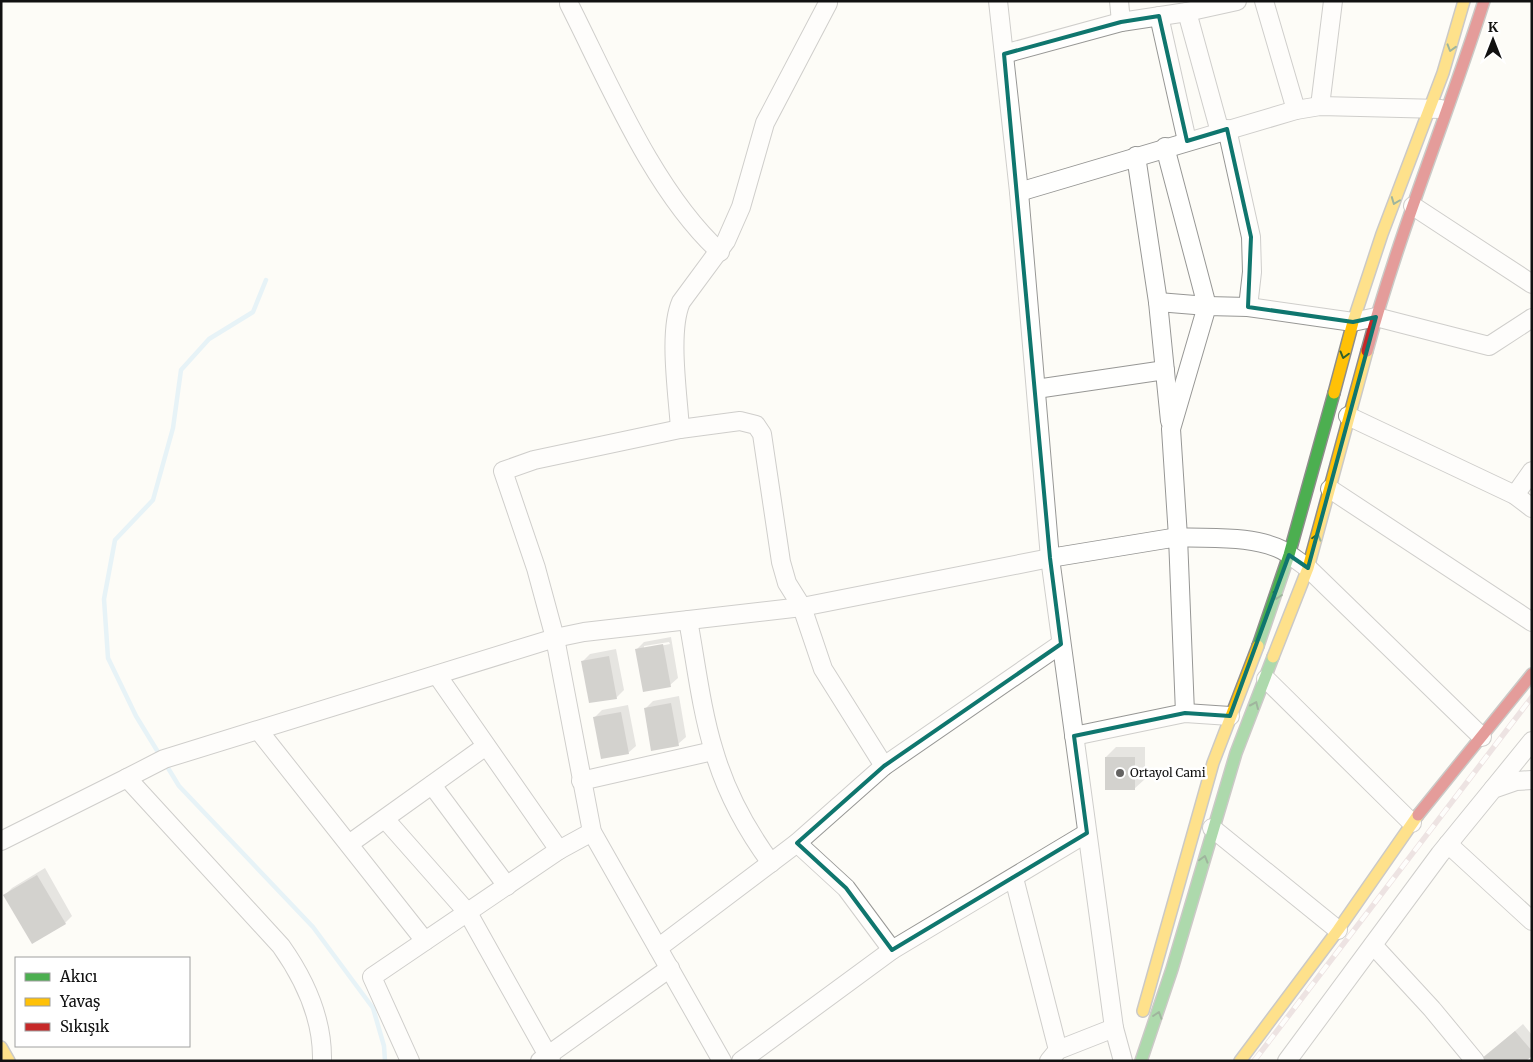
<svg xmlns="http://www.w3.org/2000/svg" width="1533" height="1062" font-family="Merriweather,serif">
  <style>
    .shadow { fill: #0003; fill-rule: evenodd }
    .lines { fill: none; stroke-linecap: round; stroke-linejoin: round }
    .stream { stroke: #cde8f7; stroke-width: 4.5 }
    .building { fill: #a19f9c }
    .street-casing { stroke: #979795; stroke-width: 20 }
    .fast-casing { stroke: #8e8d8b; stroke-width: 14 }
    .slow-casing { stroke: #8e8d8b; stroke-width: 14 }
    .jam-casing { stroke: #8e8d8b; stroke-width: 14 }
    .street { stroke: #fffffe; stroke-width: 18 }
    .fast { stroke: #4caf50; stroke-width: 11 }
    .slow { stroke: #ffc107; stroke-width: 11 }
    .jam { stroke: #c62828; stroke-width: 11 }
    .rail-casing { stroke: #d9c6c7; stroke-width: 5.5 }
    .rail { stroke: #fff; stroke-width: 4; stroke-dasharray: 11; stroke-linecap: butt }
    .oneway { stroke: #2e6030 }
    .marked { fill: none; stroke: #0f766e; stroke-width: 4; stroke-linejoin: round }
    .poi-dot { fill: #646362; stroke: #fff; stroke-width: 2 }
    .labels { text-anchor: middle; stroke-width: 5; stroke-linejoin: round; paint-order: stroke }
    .poi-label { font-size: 12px; fill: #111; stroke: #fff; text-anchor: start }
  </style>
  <rect width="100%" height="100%" fill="#fdfcf7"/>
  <g class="shadow">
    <path d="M671,637L678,678L670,685L637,649L644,642ZM669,642L670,644L644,649V646Z"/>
    <path d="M616,649L624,690L616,698L582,662L590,654Z"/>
    <path d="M679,696L686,737L678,744L645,709L653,701Z"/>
    <path d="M628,705L636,746L628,753L595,717L602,710Z"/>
    <path d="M1116,747H1145V779L1134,789L1106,757Z"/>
    <path d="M45,868L72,916L65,923L5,895L12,888Z"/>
    <path d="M1523,1024L1532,1035V1054L1483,1059Z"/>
  </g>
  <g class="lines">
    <g class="stream">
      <path d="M161,757L136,716L108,658L104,599L115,540L153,500L173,428L181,370L209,339L253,312L266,280"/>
      <path d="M165,763L179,786L313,927L373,1008L384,1046L385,1061"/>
    </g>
  </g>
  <g class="building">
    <path d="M663,644L671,687L643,692L635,649Z"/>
    <path d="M609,656L617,699L589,703L581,661Z"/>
    <path d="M671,703L679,746L651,751L644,708Z"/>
    <path d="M621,712L629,754L601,759L593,717Z"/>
    <rect x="1105" y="757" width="30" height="33"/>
    <path d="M37,875L66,924L32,944L3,895Z"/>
    <path d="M1515,1031L1532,1051V1056L1526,1061H1483L1481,1059Z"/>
  </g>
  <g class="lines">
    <g class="street-casing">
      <g id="street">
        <path d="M998,1L1019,192L1050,558L1114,1028L1123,1061"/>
        <path d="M1119,1L1121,22"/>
        <path d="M1264,1L1296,110"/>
        <path d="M569,4C609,83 654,192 720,252"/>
        <path d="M1187,12L1220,132"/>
        <path d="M1159,16L1187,141"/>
        <path d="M1004,54L1121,22L1187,12L1237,1"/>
        <path d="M1320,106L1333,1"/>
        <path d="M1227,129L1251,237L1252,272L1248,307"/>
        <path d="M1136,156L1158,302L1170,421"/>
        <path d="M1019,192L1296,110L1320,106L1441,109"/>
        <path d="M1413,206L1532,284"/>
        <path d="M1158,302L1207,306L1165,147"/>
        <path d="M1036,389L1165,370"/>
        <path d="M1348,416L1515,495L1532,508"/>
        <path d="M680,429C678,395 668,332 681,302L726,241L741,207L765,123L828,3"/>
        <path d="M1330,489L1532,622"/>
        <path d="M1515,495L1532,471"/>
        <path d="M688,620C696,663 701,709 714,751C726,792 746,829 771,863"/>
        <path d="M437,675L559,850"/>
        <path d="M1266,679L1412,823"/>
        <path d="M259,731L425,941"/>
        <path d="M1074,736L1185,713L1230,716"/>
        <path d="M1482,737L1308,568C1299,562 1291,555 1282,550C1252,535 1211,539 1178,537L1171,429L1207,306L1248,307L1353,322L1376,317L1489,346L1532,318"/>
        <path d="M581,781L713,751"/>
        <path d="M432,785L507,886"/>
        <path d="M1493,789L1532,741"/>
        <path d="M385,819L468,913L551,1061"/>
        <path d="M1212,828L1338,930"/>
        <path d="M1,841L127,778"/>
        <path d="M797,843L846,888L892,950"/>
        <path d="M349,844L486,746"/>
        <path d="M1448,844L1532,921"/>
        <path d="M1014,878L1058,1050"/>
        <path d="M1373,945L1432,1009L1475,1061"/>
        <path d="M658,948L797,843L884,766L1061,644"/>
        <path d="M322,1061C323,1018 305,980 281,946L127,778L164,759L555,638L584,632L802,607L1050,558L1178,537L1185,713"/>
        <path d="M410,1061L372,977L559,850L592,832"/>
        <path d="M540,1061L670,968"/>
        <path d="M722,1061L592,832L555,638L536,568L503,471L534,460L680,429L740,421L756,425L762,434L781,562L787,583L802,607L823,669L884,766"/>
        <path d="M741,1061L892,950L1087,833"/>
        <path d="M1049,1061L1058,1050L1114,1028"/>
        <path d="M1287,1061L1440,854L1493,789L1516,781L1532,780"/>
      </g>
    </g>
    <g class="fast-casing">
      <g id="fast">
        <path d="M1258,646L1289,555L1334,393"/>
        <path d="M1141,1061L1172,969L1236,753L1273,657"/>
      </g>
    </g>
    <g class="slow-casing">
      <g id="slow">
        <path d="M1334,393L1353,322L1382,234L1443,73L1464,1"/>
        <path d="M1273,657L1308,568L1367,351"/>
        <path d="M1143,1011L1213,763L1258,646"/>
        <path d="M1,1047L9,1061"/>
        <path d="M1240,1061L1338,930L1418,815"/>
      </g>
    </g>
    <g class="jam-casing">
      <g id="jam">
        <path d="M1367,351C1399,232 1447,118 1484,1"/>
        <path d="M1418,815L1532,674"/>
      </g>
    </g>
    <use href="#street" class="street"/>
    <use href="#fast" class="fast"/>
    <use href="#slow" class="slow"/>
    <use href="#jam" class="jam"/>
    <g class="rail-casing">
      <path id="rail" d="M1254,1061L1532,697"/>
    </g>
    <use href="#rail" class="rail"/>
  </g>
  <defs><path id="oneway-chevron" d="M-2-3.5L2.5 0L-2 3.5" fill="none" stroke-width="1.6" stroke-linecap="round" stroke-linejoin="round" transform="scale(1.25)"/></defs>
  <g class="oneway">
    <use href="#oneway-chevron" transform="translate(1451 48) rotate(107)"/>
    <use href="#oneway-chevron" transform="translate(1395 201) rotate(111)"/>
    <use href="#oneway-chevron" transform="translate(1344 355) rotate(105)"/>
    <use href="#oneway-chevron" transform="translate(1317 537) rotate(-74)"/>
    <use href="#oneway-chevron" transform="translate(1277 596) rotate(108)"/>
    <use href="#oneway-chevron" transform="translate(1255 705) rotate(-66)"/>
    <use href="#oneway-chevron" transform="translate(1204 859) rotate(-74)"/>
    <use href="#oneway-chevron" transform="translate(1158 1015) rotate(-72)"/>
  </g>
  <path d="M0 0H1533V1062H0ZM1159,16L1187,141L1227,129L1251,237L1248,307L1353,322L1376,317L1308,568L1289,555L1230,716L1185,713L1074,736L1087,833L892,950L846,888L797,843L884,766L1061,644L1050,558L1004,54L1121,22Z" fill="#fdfcf7" fill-opacity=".55" fill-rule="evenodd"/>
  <path class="marked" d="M1159,16L1187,141L1227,129L1251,237L1248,307L1353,322L1376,317L1308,568L1289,555L1230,716L1185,713L1074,736L1087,833L892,950L846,888L797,843L884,766L1061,644L1050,558L1004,54L1121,22Z"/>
  <circle class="poi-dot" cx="1120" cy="773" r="5"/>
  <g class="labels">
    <g class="poi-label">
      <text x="1130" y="777">Ortayol Cami</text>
    </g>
  </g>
  <rect width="1533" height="1062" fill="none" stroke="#111111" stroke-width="5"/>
  <rect x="15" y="957" width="175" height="90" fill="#ffffff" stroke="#a0a0a0"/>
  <rect x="25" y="973" width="25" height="8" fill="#4caf50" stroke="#a0a0a0"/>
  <text x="60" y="982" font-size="15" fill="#111111">Akıcı</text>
  <rect x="25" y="998" width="25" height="8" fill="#ffc107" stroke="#a0a0a0"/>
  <text x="60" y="1007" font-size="15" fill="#111111">Yavaş</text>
  <rect x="25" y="1023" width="25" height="8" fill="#c62828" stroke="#a0a0a0"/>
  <text x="60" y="1032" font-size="15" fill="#111111">Sıkışık</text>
  <g transform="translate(1493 40)" stroke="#ffffff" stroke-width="4" paint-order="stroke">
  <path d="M0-4L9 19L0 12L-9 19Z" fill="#111111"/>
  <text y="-8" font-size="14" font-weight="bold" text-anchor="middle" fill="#111111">K</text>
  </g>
</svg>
